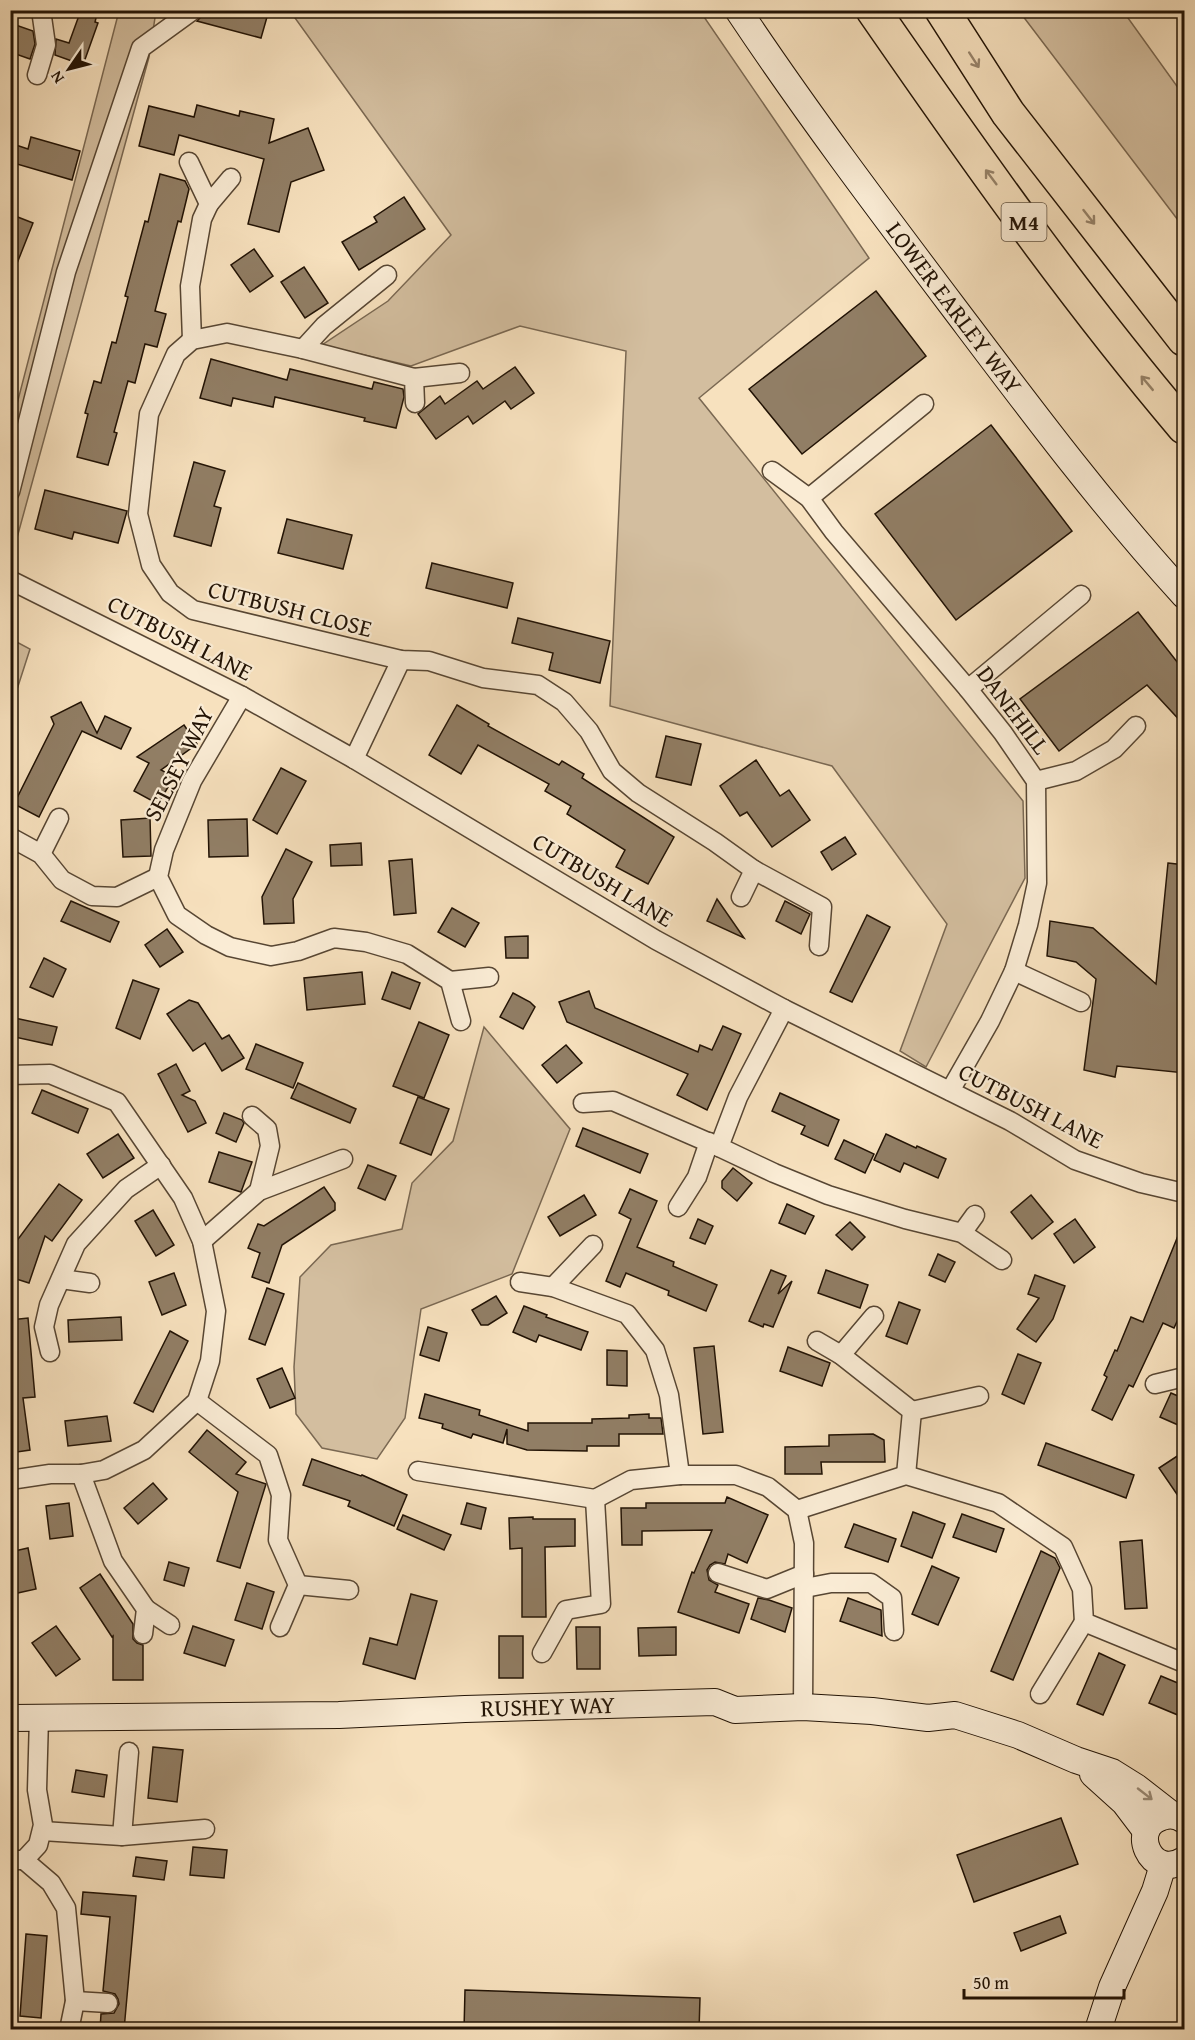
<svg xmlns="http://www.w3.org/2000/svg" width="1195" height="2040" font-family="'Gentium Book Plus',serif">
  <style>
    .green { fill: #d3be9f; stroke: #7a6852; stroke-width: 1.5 }
    .building { fill: #917e65; stroke: #221305; stroke-width: 1.5 }
    .lines { fill: none; stroke-linecap: round; stroke-linejoin: round }
    .street-casing { stroke: #574633; stroke-width: 21 }
    .secondary-casing { stroke: #221305; stroke-width: 28 }
    .highway-casing { stroke: #221305; stroke-width: 36 }
    .street { stroke: #faecd5; stroke-width: 18 }
    .secondary { stroke: #faecd5; stroke-width: 26 }
    .highway { stroke: #f7e1be; stroke-width: 33 }
    .oneway { stroke: #97846b }
    .oneway2 { stroke: #998a77 }
    .labels { text-anchor: middle; stroke-width: 4.5; stroke-linejoin: round; paint-order: stroke }
    .shield { fill: #faecd5; stroke: #635443; stroke-width: 1.5 }
    .shield-label { font-size: 22px; font-weight: bold; fill: #221305 }
    .street-label { font-size: 24px; fill: #221305; stroke: #faecd5 }
  </style>
  <rect width="100%" height="100%" fill="#f7e1be"/>
  <filter id="stains"><feTurbulence type="fractalNoise" baseFrequency=".00333" numOctaves="4"/><feColorMatrix values="0 0 0 0 .2 0 0 0 0 .09 0 0 0 0 .02 0 0 0 .5 -.17"/></filter>
  <radialGradient id="worn" r=".72"><stop offset=".6" stop-color="#630" stop-opacity="0"/><stop offset="1" stop-color="#630" stop-opacity=".3"/></radialGradient>
  <g class="green">
    <path d="M119,11H156L149,57L12,556L11,555V427Z"/>
    <path d="M290,11H700L869,258L699,398L1023,801L1025,878L926,1067L900,1051L947,924L832,766L610,706L626,351L520,326L411,366L322,345L388,301L451,235Z"/>
    <path d="M1019,11H1123L1184,96V228Z"/>
    <path d="M11,639L30,649L11,708Z"/>
    <path d="M484,1027L570,1129L512,1274L421,1309L405,1418L377,1459L322,1448L296,1414L294,1367L300,1277L331,1245L402,1229L412,1183L453,1141Z"/>
  </g>
  <g class="building">
    <path d="M81,10H98L95,22L98,23L83,65L55,55L56,39L69,43Z"/>
    <path d="M203,10H240L267,17L261,38L197,21L202,16Z"/>
    <path d="M10,23L33,31L35,44L30,59L10,52Z"/>
    <path d="M197,105L239,116L240,111L274,119L269,143L308,128L324,170L291,182L279,232L248,224L264,159L179,135L174,155L139,146L149,106L194,117Z"/>
    <path d="M31,137L80,151L72,180L10,162V143L28,149Z"/>
    <path d="M160,174L185,181L189,189L181,222L178,221L155,311L166,314L157,347L145,344L135,383L128,381L114,432L117,433L108,465L77,457L88,414L85,413L94,381L101,383L112,342L116,343L128,297L125,296L145,221L148,222Z"/>
    <path d="M404,197L425,229L359,270L342,242L377,222L374,217Z"/>
    <path d="M10,214L33,223L12,276H10Z"/>
    <path d="M254,249L273,276L250,292L231,265Z"/>
    <path d="M304,267L328,303L305,318L281,282Z"/>
    <path d="M876,291L926,356L802,454L749,389Z"/>
    <path d="M211,359L287,380L290,369L372,389L374,382L403,389L404,397L396,428L364,421L365,418L275,397L273,407L233,398L231,406L200,398Z"/>
    <path d="M515,367L534,393L511,409L505,401L473,424L468,416L436,439L418,414L440,396L445,404L477,381L483,389Z"/>
    <path d="M991,425L1072,531L956,620L875,514Z"/>
    <path d="M194,462L225,471L214,506L221,508L211,546L174,536Z"/>
    <path d="M45,490L127,511L118,543L74,532L72,539L35,529Z"/>
    <path d="M287,519L352,535L343,569L278,553Z"/>
    <path d="M432,563L513,583L507,608L426,588Z"/>
    <path d="M1138,612L1185,672V726L1147,685L1059,751L1020,699Z"/>
    <path d="M518,618L610,641L600,683L549,670L553,653L512,643Z"/>
    <path d="M81,702L97,733L105,716L131,728L121,749L82,731L39,817L14,804L54,724L51,717Z"/>
    <path d="M457,705L489,724L488,726L559,765L562,761L584,774L582,778L674,837L648,884L616,867L625,850L567,814L571,806L545,791L549,784L478,745L461,774L429,755Z"/>
    <path d="M184,725L197,744L161,770L174,777L158,804L134,791L149,763L137,757Z"/>
    <path d="M666,736L701,744L691,785L656,777Z"/>
    <path d="M756,760L780,796L789,790L810,820L772,847L747,812L740,816L720,786Z"/>
    <path d="M281,768L306,781L277,834L253,820Z"/>
    <path d="M150,818L151,856L123,857L121,820Z"/>
    <path d="M247,819L248,856L209,857L208,820Z"/>
    <path d="M845,837L856,854L832,870L821,852Z"/>
    <path d="M361,843L362,865L331,866L330,845Z"/>
    <path d="M286,849L312,862L293,899L294,923L264,924L262,897Z"/>
    <path d="M412,859L416,913L394,915L389,861Z"/>
    <path d="M1168,863L1185,865V1073L1117,1066L1115,1077L1084,1070L1096,979L1076,962L1047,956L1050,921L1093,928L1156,984Z"/>
    <path d="M717,899L744,938L707,921Z"/>
    <path d="M71,901L119,922L110,942L61,921Z"/>
    <path d="M785,901L810,914L801,934L776,921Z"/>
    <path d="M452,908L479,923L465,947L438,932Z"/>
    <path d="M867,915L890,927L852,1002L830,992Z"/>
    <path d="M167,929L183,952L160,967L145,945Z"/>
    <path d="M528,936V958H506L505,937Z"/>
    <path d="M44,958L66,969L53,997L30,987Z"/>
    <path d="M362,972L365,1004L307,1010L304,978Z"/>
    <path d="M392,972L420,983L410,1009L382,999Z"/>
    <path d="M133,980L159,989L140,1039L116,1028Z"/>
    <path d="M589,991L595,1008L698,1052L700,1045L712,1050L723,1026L741,1034L707,1110L677,1095L688,1074L567,1022L559,1002Z"/>
    <path d="M513,993L530,1002L535,1007L523,1029L500,1017Z"/>
    <path d="M189,1000L198,1003L222,1039L229,1035L244,1058L222,1071L205,1043L193,1051L167,1014Z"/>
    <path d="M10,1017L57,1027L52,1045L10,1036Z"/>
    <path d="M419,1022L449,1035L424,1098L393,1086Z"/>
    <path d="M256,1044L303,1063L293,1088L246,1069Z"/>
    <path d="M566,1045L582,1063L557,1083L542,1065Z"/>
    <path d="M176,1064L190,1091L182,1095L195,1101L206,1123L188,1132L158,1074Z"/>
    <path d="M298,1083L356,1109L350,1123L291,1098Z"/>
    <path d="M42,1090L88,1109L78,1133L32,1113Z"/>
    <path d="M780,1093L839,1120L828,1146L801,1134L805,1126L772,1111Z"/>
    <path d="M418,1097L449,1109L431,1155L400,1143Z"/>
    <path d="M224,1113L242,1120L244,1123L236,1142L216,1133Z"/>
    <path d="M583,1128L648,1154L640,1173L576,1146Z"/>
    <path d="M118,1134L134,1158L103,1178L87,1154Z"/>
    <path d="M886,1134L916,1148L917,1146L946,1159L938,1178L904,1163L900,1172L874,1160Z"/>
    <path d="M844,1140L874,1154L865,1173L835,1159Z"/>
    <path d="M219,1152L252,1162L241,1192L209,1182Z"/>
    <path d="M368,1165L396,1176L385,1200L358,1188Z"/>
    <path d="M733,1168L752,1183L737,1201L722,1188V1181Z"/>
    <path d="M59,1184L82,1200L52,1241L45,1236L29,1283L10,1277V1250Z"/>
    <path d="M324,1187L335,1203V1210L282,1245L269,1283L252,1277L260,1253L248,1248L258,1224L264,1226Z"/>
    <path d="M630,1189L657,1201L637,1247L674,1262L673,1266L717,1285L706,1311L668,1295L669,1291L626,1273L620,1287L606,1281L631,1219L619,1213Z"/>
    <path d="M584,1195L596,1215L560,1236L548,1217Z"/>
    <path d="M1031,1195L1053,1222L1032,1239L1011,1212Z"/>
    <path d="M787,1204L814,1216L805,1234L779,1223Z"/>
    <path d="M153,1210L174,1245L156,1256L135,1221Z"/>
    <path d="M698,1219L713,1226L705,1244L690,1238Z"/>
    <path d="M1075,1219L1095,1247L1074,1263L1054,1234Z"/>
    <path d="M1184,1221L1185,1304L1174,1328L1163,1323L1133,1387L1129,1385L1112,1420L1092,1410L1107,1377L1104,1375L1115,1350L1117,1351L1131,1317L1143,1322Z"/>
    <path d="M850,1222L865,1237L852,1250L836,1235Z"/>
    <path d="M938,1254L955,1262L945,1282L929,1275Z"/>
    <path d="M771,1270L786,1276L778,1294L792,1281L773,1327L764,1324L763,1327L749,1321Z"/>
    <path d="M826,1270L868,1285L860,1308L818,1293Z"/>
    <path d="M174,1273L186,1305L162,1315L149,1282Z"/>
    <path d="M1035,1275L1065,1286L1053,1319L1036,1342L1017,1329L1039,1298L1028,1294Z"/>
    <path d="M267,1288L284,1294L265,1345L249,1339Z"/>
    <path d="M496,1296L507,1313L488,1325H481L472,1310Z"/>
    <path d="M899,1302L920,1310L907,1344L886,1336Z"/>
    <path d="M524,1306L547,1315L546,1317L588,1332L581,1350L539,1335L536,1342L513,1332Z"/>
    <path d="M121,1317L122,1340L69,1342L68,1320Z"/>
    <path d="M28,1318L35,1397L23,1398L30,1450L10,1453V1320Z"/>
    <path d="M428,1327L447,1333L439,1361L420,1355Z"/>
    <path d="M170,1331L188,1341L153,1412L134,1403Z"/>
    <path d="M714,1346L723,1432L703,1434L694,1348Z"/>
    <path d="M788,1347L830,1363L822,1386L780,1371Z"/>
    <path d="M607,1350L627,1351V1386L607,1385Z"/>
    <path d="M1018,1354L1041,1363L1024,1404L1002,1394Z"/>
    <path d="M282,1368L295,1398L270,1408L257,1379Z"/>
    <path d="M1171,1393L1185,1399V1428L1160,1417Z"/>
    <path d="M425,1394L480,1410L479,1415L528,1431V1423H592V1419L629,1418V1415L649,1414V1418H661L663,1434H619V1446H587V1451L527,1450L507,1444V1429L503,1443L473,1434L471,1438L442,1428L443,1424L419,1418Z"/>
    <path d="M107,1416L111,1441L68,1446L65,1421Z"/>
    <path d="M207,1430L246,1462L236,1474L266,1484L240,1568L217,1561L238,1492L189,1452Z"/>
    <path d="M873,1434L884,1440L885,1462H821L822,1474H785V1447L829,1446V1435Z"/>
    <path d="M1046,1443L1134,1475L1126,1498L1038,1465Z"/>
    <path d="M1185,1451V1506L1159,1468Z"/>
    <path d="M312,1459L361,1476L362,1475L407,1495L394,1526L348,1506L350,1501L303,1485Z"/>
    <path d="M153,1483L167,1499L138,1524L124,1508Z"/>
    <path d="M727,1497L768,1515L747,1563L728,1554L725,1564L715,1562L710,1565L707,1570L709,1580L718,1585L715,1592L749,1604L739,1633L678,1612L692,1572L694,1573L712,1530L642,1531V1545H622L621,1508H646V1503H725Z"/>
    <path d="M69,1503L73,1536L50,1539L46,1506Z"/>
    <path d="M467,1503L486,1508L481,1529L461,1524Z"/>
    <path d="M913,1512L945,1524L932,1558L901,1546Z"/>
    <path d="M962,1514L1004,1529L996,1552L953,1537Z"/>
    <path d="M403,1515L451,1535L444,1550L397,1529Z"/>
    <path d="M533,1517V1519H575V1546L545,1547L546,1617H522V1548L510,1549L509,1518Z"/>
    <path d="M854,1524L896,1539L888,1562L845,1547Z"/>
    <path d="M1142,1540L1147,1608L1125,1609L1120,1542Z"/>
    <path d="M28,1548L36,1589L13,1594L10,1581V1552Z"/>
    <path d="M1041,1551L1055,1558L1060,1568L1013,1680L991,1671Z"/>
    <path d="M169,1562L189,1568L184,1586L164,1580Z"/>
    <path d="M932,1566L959,1578L938,1625L912,1614Z"/>
    <path d="M100,1574L133,1624V1639L137,1643L143,1645V1680H113V1636L112,1637L80,1588Z"/>
    <path d="M247,1583L274,1592L262,1629L235,1620Z"/>
    <path d="M411,1594L437,1601L415,1679L363,1664L370,1638L397,1645Z"/>
    <path d="M758,1598L769,1600L792,1608L785,1632L751,1619Z"/>
    <path d="M848,1598L881,1610L882,1636L840,1621Z"/>
    <path d="M56,1626L80,1659L56,1676L32,1643Z"/>
    <path d="M193,1626L234,1640L225,1666L184,1653Z"/>
    <path d="M576,1627H600V1669H577Z"/>
    <path d="M676,1627V1655L639,1656L638,1628Z"/>
    <rect x="499" y="1636" width="24" height="42"/>
    <path d="M1099,1653L1125,1665L1103,1715L1077,1704Z"/>
    <path d="M1161,1676L1185,1686V1718L1149,1703Z"/>
    <path d="M153,1747L183,1750L177,1802L148,1798Z"/>
    <path d="M76,1770L107,1775L104,1797L72,1792Z"/>
    <path d="M1061,1818L1078,1864L974,1902L957,1855Z"/>
    <path d="M193,1847L227,1850L224,1878L190,1875Z"/>
    <path d="M136,1857L167,1861L164,1880L133,1876Z"/>
    <path d="M83,1892L136,1896L124,2030H100L101,2014L114,2013L119,2004L118,1999L115,1994L103,1991L110,1917L81,1914Z"/>
    <path d="M1060,1916L1066,1933L1021,1951L1014,1933Z"/>
    <path d="M26,1934L47,1936L41,2018L20,2016Z"/>
    <path d="M465,1990L700,1998L699,2030H464Z"/>
  </g>
  <g class="lines">
    <g class="street-casing">
      <g id="street">
        <path d="M37,75L46,45L41,10"/>
        <path d="M189,162L209,204L202,219L190,286L192,340"/>
        <path d="M209,204L231,178"/>
        <path d="M303,349L324,326L387,275"/>
        <path d="M414,378L460,373"/>
        <path d="M415,403L414,378L303,349L227,333L192,340L176,354L149,414L138,514L151,565L170,593L193,610L401,660L429,661L483,678L538,685L564,702L589,731L612,771L638,793L715,842L754,870L741,897"/>
        <path d="M772,471L809,498L834,532L968,689L1003,733L1036,781L1037,883L1028,925L1014,971L990,1021L950,1091"/>
        <path d="M10,492L66,272L141,48L192,11"/>
        <path d="M809,498L924,404"/>
        <path d="M10,580L242,696L354,759L656,940L784,1009L1010,1121L1075,1160L1141,1183L1184,1193"/>
        <path d="M968,689L1081,595"/>
        <path d="M242,696L192,781L164,850L158,877L177,915L206,935L230,947L271,956L298,951L334,938L366,942L407,954L450,981L461,1021"/>
        <path d="M354,759L401,660"/>
        <path d="M1036,781L1076,771L1114,749L1136,726"/>
        <path d="M10,837L41,854L62,880L92,896L117,897L158,877"/>
        <path d="M41,854L59,818"/>
        <path d="M754,870L822,907L819,946"/>
        <path d="M1014,971L1081,1002"/>
        <path d="M450,981L489,977"/>
        <path d="M784,1009L738,1097L719,1147L774,1173L828,1195L905,1219L962,1233L1002,1260"/>
        <path d="M10,1075L50,1074L117,1102L183,1198L202,1241L216,1311L210,1361L197,1401L144,1450L104,1470L81,1474H50L10,1480"/>
        <path d="M583,1103L613,1101L719,1147"/>
        <path d="M252,1116L267,1129L270,1146L259,1191"/>
        <path d="M678,1207L697,1177L709,1142"/>
        <path d="M962,1233L975,1215"/>
        <path d="M202,1241L259,1191L343,1159"/>
        <path d="M61,1279L90,1283"/>
        <path d="M520,1282L553,1287L627,1314L655,1350L669,1395L680,1475"/>
        <path d="M553,1287L593,1245"/>
        <path d="M817,1341L841,1355L912,1411L906,1475"/>
        <path d="M50,1352L44,1327L49,1305L76,1244L126,1189L161,1165"/>
        <path d="M841,1355L874,1316"/>
        <path d="M1155,1384L1184,1377"/>
        <path d="M197,1401L268,1455L281,1495L278,1540L298,1585L280,1627"/>
        <path d="M912,1411L979,1396"/>
        <path d="M418,1471L595,1499L631,1480L680,1475H736L768,1487L797,1510L804,1543L803,1707"/>
        <path d="M81,1474L113,1561L146,1609L143,1634"/>
        <path d="M797,1510L906,1475L998,1503L1063,1547L1082,1589L1084,1622L1184,1663"/>
        <path d="M718,1573L767,1589L804,1574"/>
        <path d="M298,1585L349,1590"/>
        <path d="M805,1588L831,1583H871L892,1598L894,1631"/>
        <path d="M146,1609L170,1625"/>
        <path d="M542,1653L566,1610L601,1604L595,1499"/>
        <path d="M1040,1694L1084,1622"/>
        <path d="M42,1831L122,1836L205,1829"/>
        <path d="M122,1836L129,1752"/>
        <path d="M10,1860H24L38,1845L43,1825L37,1790L39,1717"/>
        <path d="M24,1860L51,1883L66,1908L75,2001L69,2030"/>
        <path d="M75,2001L108,2003"/>
      </g>
    </g>
    <g class="secondary-casing">
      <g id="secondary">
        <path id="s1" d="M738,10C806,112 880,210 954,308C1028,406 1101,504 1184,595"/>
        <path id="s2" d="M10,1718L339,1715L465,1709L715,1702L735,1710L803,1707L872,1711L928,1718L955,1715L1018,1735L1076,1760L1112,1772L1136,1787L1172,1815"/>
        <path d="M1093,1774L1124,1802L1146,1831"/>
        <path d="M1184,1820C1177,1815 1170,1814 1162,1817C1128,1827 1150,1881 1184,1860"/>
        <path d="M1098,2030L1112,1987L1155,1891L1163,1865"/>
      </g>
    </g>
    <g class="highway-casing">
      <g id="highway">
        <path d="M873,10C972,153 1072,295 1184,427"/>
        <path d="M942,10L1008,113L1184,339"/>
      </g>
    </g>
    <use href="#street" class="street"/>
    <use href="#secondary" class="secondary"/>
    <use href="#highway" class="highway"/>
  </g>
  <defs><path id="oneway-shaft" d="M-6 0H5M1.5-3L5.5 0L1.5 3" fill="none" stroke-width="1.6" stroke-linecap="round" stroke-linejoin="round" transform="scale(1.5)"/></defs>
  <g class="oneway">
    <use href="#oneway-shaft" transform="translate(974 60) rotate(57)"/>
    <use href="#oneway-shaft" transform="translate(991 177) rotate(-127)"/>
    <use href="#oneway-shaft" transform="translate(1089 217) rotate(52)"/>
    <use href="#oneway-shaft" transform="translate(1147 383) rotate(-130)"/>
  </g>
  <use class="oneway2" href="#oneway-shaft" transform="translate(1145 1794) rotate(38)"/>
  <g class="labels">
    <rect class="shield" x="1001.5" y="203" width="45" height="38" rx="4.5"/>
    <g class="shield-label">
      <text x="1024" y="230">M4</text>
    </g>
    <g class="street-label">
      <text dy="8" stroke="none"><textPath href="#s1" startOffset="368">LOWER EARLEY WAY</textPath></text>
      <text transform="translate(290 609) rotate(14)" y="8">CUTBUSH CLOSE</text>
      <text transform="translate(180 638) rotate(27)" y="8">CUTBUSH LANE</text>
      <text transform="translate(1013 710) rotate(53)" y="8">DANEHILL</text>
      <text transform="translate(179 764) rotate(-63)" y="8">SELSEY WAY</text>
      <text transform="translate(603 880) rotate(31)" y="8">CUTBUSH LANE</text>
      <text transform="translate(1031 1106) rotate(27)" y="8">CUTBUSH LANE</text>
      <text dy="8" stroke="none"><textPath href="#s2" startOffset="538">RUSHEY WAY</textPath></text>
    </g>
  </g>
  <rect width="1195" height="2040" fill="none" stroke="#f7e1be" stroke-width="36"/>
  <rect x="12" y="12" width="1171" height="2016" fill="none" stroke="#221305" stroke-width="3"/>
  <rect x="18" y="18" width="1159" height="2004" fill="none" stroke="#221305" stroke-width="1.5"/>
  <g transform="translate(69 69) rotate(235)" stroke="#faecd5" stroke-width="4.5" paint-order="stroke">
  <path d="M0-4.5L10 22L0 15L-10 22Z" fill="#221305"/>
  <text y="-9" font-size="16" font-weight="bold" text-anchor="middle" fill="#221305">N</text>
  </g>
  <path d="M964 1989v9h160v-9" fill="none" stroke="#221305" stroke-width="3"/>
  <text x="973" y="1989" font-size="18" fill="#221305" stroke="#faecd5" stroke-width="4.5" paint-order="stroke">50 m</text>
  <rect width="100%" height="100%" filter="url(#stains)"/>
  <rect width="100%" height="100%" fill="url(#worn)"/>
</svg>
